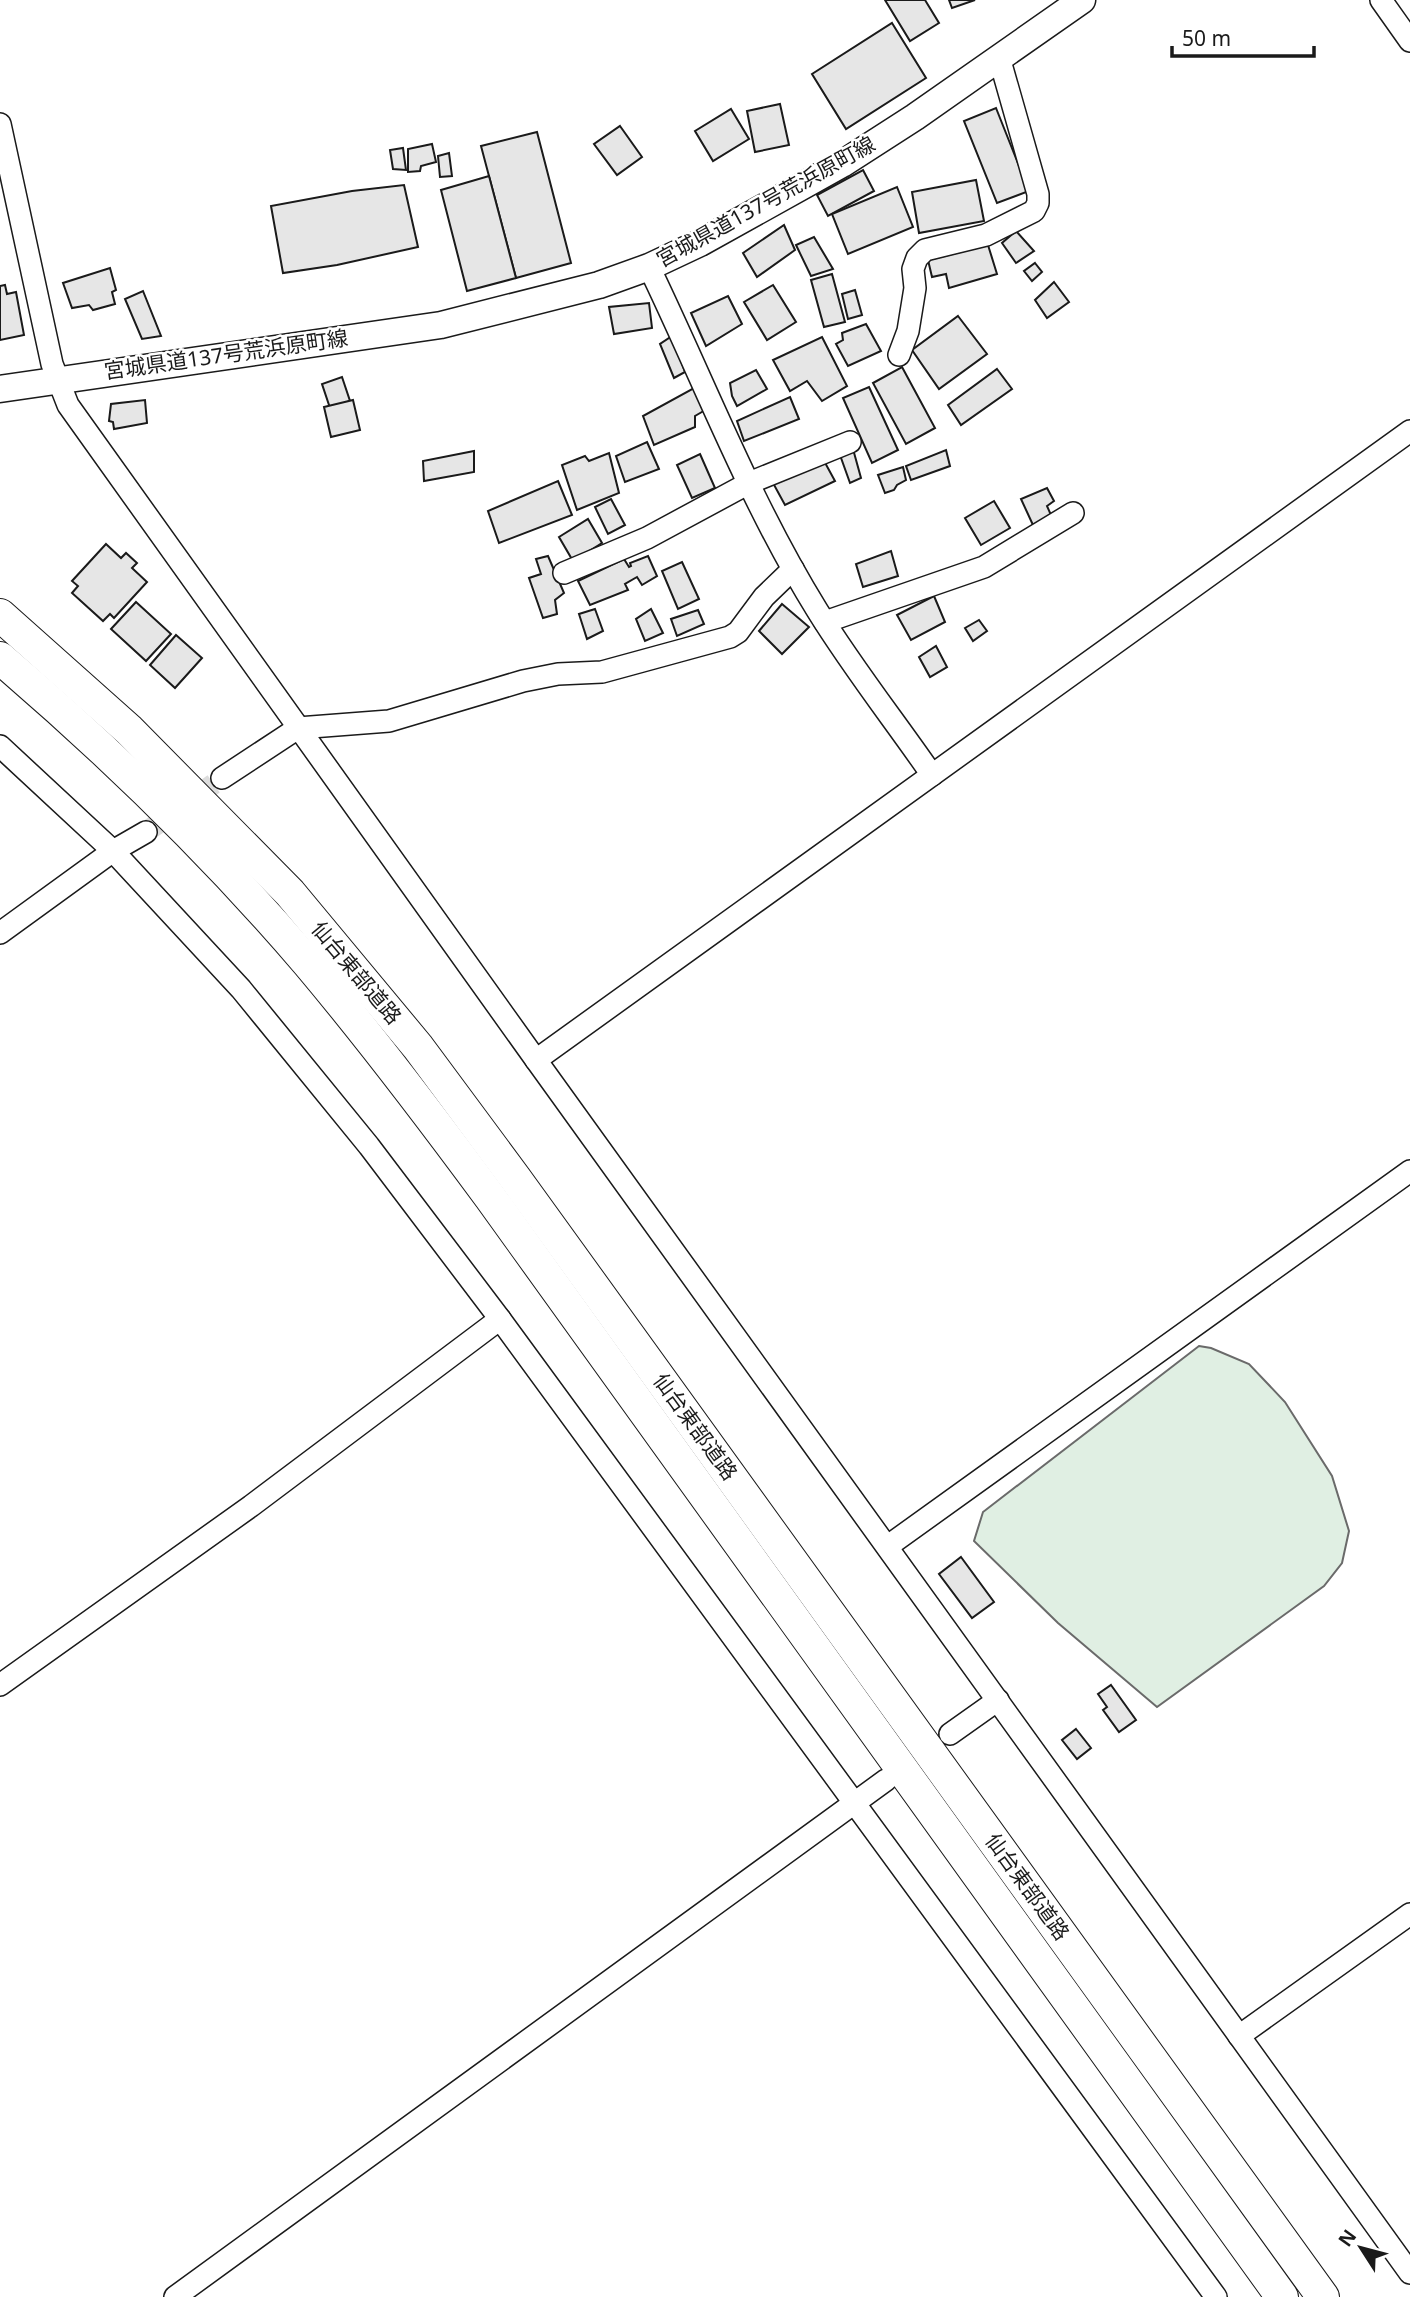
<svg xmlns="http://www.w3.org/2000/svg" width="1410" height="2297" font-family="'Noto Sans','Noto Sans JP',sans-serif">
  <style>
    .green { fill: #e0efe3; stroke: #6a6a6a; stroke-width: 2 }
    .building { fill: #e6e6e6; stroke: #1a1a1a; stroke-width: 2 }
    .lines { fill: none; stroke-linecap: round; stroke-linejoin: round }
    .minor-tunnel { stroke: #ddd; stroke-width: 21; stroke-dasharray: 21 10; stroke-linecap: butt }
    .minor-casing { stroke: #1a1a1a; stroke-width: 24 }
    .major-casing { stroke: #1a1a1a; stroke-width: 29 }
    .highway-casing { stroke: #1a1a1a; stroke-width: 34 }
    .minor { stroke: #fff; stroke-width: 21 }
    .major { stroke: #fff; stroke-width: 26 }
    .highway { stroke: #fff; stroke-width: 32 }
    .labels { text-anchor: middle; stroke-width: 5; stroke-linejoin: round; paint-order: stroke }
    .street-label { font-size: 21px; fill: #1a1a1a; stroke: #fff }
  </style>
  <rect width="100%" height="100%" fill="#fff"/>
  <path class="green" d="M1199,1346L1211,1348L1249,1364L1285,1402L1332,1476L1349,1531L1342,1563L1324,1586L1157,1707L1058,1623L974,1541L983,1512Z"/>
  <g class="building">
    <path d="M885,0H925L939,23L910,41Z"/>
    <path d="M949,0H975L952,8Z"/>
    <path d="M892,23L926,78L846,129L812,74Z"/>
    <path d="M780,104L789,145L755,152L747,111Z"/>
    <path d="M996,108L1029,191L997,203L964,121Z"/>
    <path d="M731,109L749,139L713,161L695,131Z"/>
    <path d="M620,126L642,157L617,175L594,144Z"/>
    <path d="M537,132L571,263L516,278L481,146Z"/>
    <path d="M432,144L436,162L421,166L420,171L408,172V149Z"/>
    <path d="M403,148L406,170L393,169L390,150Z"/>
    <path d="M449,153L452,176L440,177L438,156Z"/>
    <path d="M863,170L874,191L828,216L817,195Z"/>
    <path d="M489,176L516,278L467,291L441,190Z"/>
    <path d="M976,180L984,221L919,233L912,192Z"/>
    <path d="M404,185L418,247L337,265L283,273L271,206L352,191Z"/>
    <path d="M897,187L913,227L848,254L832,214Z"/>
    <path d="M784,225L795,250L757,277L743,253Z"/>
    <path d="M1016,231L1034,251L1016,263L1002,243Z"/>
    <path d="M814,237L833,269L811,276L796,245Z"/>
    <path d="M988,245L997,274L949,288L946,274L932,277L928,260Z"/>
    <path d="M1035,263L1042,272L1032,281L1024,271Z"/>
    <path d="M110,268L116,290L112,292L115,304L93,310L89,305L72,308L63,283Z"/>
    <path d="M832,274L845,322L824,327L811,280Z"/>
    <path d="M1054,282L1069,302L1047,318L1035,300Z"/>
    <path d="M5,285L7,294L16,292L24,335L0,340V286Z"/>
    <path d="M773,285L796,322L767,340L744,302Z"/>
    <path d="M855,290L862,315L848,319L842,294Z"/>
    <path d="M143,291L161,336L142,339L125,299Z"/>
    <path d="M728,296L742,324L706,346L691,313Z"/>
    <path d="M649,303L652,328L614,334L609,307Z"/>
    <path d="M958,316L987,354L939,389L912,350Z"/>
    <path d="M866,324L881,351L848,366L836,344L843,340L842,333Z"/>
    <path d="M672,336L685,372L674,378L660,344Z"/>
    <path d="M822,337L847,386L822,401L807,381L790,391L773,360Z"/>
    <path d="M902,367L935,428L906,444L873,383Z"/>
    <path d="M997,369L1012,389L961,425L948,405Z"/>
    <path d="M756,370L767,389L737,406L732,396L730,383Z"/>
    <path d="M342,377L350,401L330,408L322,384Z"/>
    <path d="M869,387L898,450L872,463L843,398Z"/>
    <path d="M694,388L707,409L695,416V427L654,445L643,416Z"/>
    <path d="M790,397L799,419L744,441L737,421Z"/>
    <path d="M145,400L147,423L114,429L113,422L109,421L111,404Z"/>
    <path d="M353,400L360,430L331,437L324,407Z"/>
    <path d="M647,442L659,469L625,482L616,456Z"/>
    <path d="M853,449L861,478L850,483L840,455Z"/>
    <path d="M946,450L950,466L911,480L906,466Z"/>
    <path d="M474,451V472L424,481L423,461Z"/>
    <path d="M609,453L619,493L577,510L562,465L585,456L589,461Z"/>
    <path d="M700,454L715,488L692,498L677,465Z"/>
    <path d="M823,459L835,481L785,505L773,483Z"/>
    <path d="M903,467L906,480L897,485L894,490L885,493L878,475Z"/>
    <path d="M558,481L572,515L499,543L488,511Z"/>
    <path d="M1047,488L1054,501L1047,506L1051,515L1033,525L1021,499Z"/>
    <path d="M611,499L625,525L608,534L595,507Z"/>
    <path d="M994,501L1010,528L981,545L965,518Z"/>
    <path d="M588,519L602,543L573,561L559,537Z"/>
    <path d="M106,544L121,558L126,553L137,563L132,568L147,582L114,618L110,614L103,621L72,593L78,586L72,581Z"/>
    <path d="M891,551L898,576L863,587L856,564Z"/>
    <path d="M548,556L564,593L555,600L557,614L543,618L529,578L541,574L536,559Z"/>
    <path d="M648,556L657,576L642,585L637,577L625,584L628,590L590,605L578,581L624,559L629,567L631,566L630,563Z"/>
    <path d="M682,562L699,599L678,609L662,571Z"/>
    <path d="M934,596L945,622L911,640L897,615Z"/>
    <path d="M136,602L171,634L146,661L111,629Z"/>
    <path d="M782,604L809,627L782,654L759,631Z"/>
    <path d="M595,609L603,631L587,639L579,614Z"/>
    <path d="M651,609L663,633L645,641L636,619Z"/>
    <path d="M698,610L704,624L677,636L671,619Z"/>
    <path d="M979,620L987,631L973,641L965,628Z"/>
    <path d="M176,635L202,658L175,688L150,665Z"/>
    <path d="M936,646L947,667L930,677L919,657Z"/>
    <path d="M961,1557L994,1602L972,1618L939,1574Z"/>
    <path d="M1111,1685L1136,1720L1119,1732L1103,1710L1107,1707L1098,1694Z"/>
    <path d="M1076,1729L1091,1748L1077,1759L1062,1740Z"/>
  </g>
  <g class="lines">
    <path class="minor-tunnel" d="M146,832L222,778"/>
    <g class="minor-casing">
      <g id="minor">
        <path d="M1381,0L1410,41"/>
        <path d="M0,124L52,364L68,405L536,1060L1410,2273"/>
        <path d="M649,267C704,381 750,502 817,610C852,667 894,720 932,775"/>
        <path d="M899,355L908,331L915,288L913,269L917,258L925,250L986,235L1034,211L1038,203V194L999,57"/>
        <path d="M564,573L647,538L749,483L850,442"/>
        <path d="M825,622L984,567L1073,513"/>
        <path d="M0,746L113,851L241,989L369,1146L500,1319L1216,2297"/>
        <path d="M222,778L298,728L389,721L523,681L558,674L602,672L730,637L738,632L764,597L793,569"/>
        <path d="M0,933L113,851L146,832"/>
        <path d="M536,1060L1410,431"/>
        <path d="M888,1546L1410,1171"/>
        <path d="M0,1685L251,1506L500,1319"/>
        <path d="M950,1734L998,1700"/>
        <path d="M1239,2036L1410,1914"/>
        <path d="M175,2297L886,1780"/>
      </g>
    </g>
    <g class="major-casing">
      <path id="major" d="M0,389L441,325L599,285L649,267L700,243L842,164L915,117L1082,0"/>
    </g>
    <g class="highway-casing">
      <g id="highway">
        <path d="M0,615L129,730L290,893L418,1047L515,1178L1323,2297"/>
        <path d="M0,658C110,752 214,853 308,963C372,1039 431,1117 490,1197L1282,2297"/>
      </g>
    </g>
    <use href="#minor" class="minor"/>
    <use href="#major" class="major"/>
    <use href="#highway" class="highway"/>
  </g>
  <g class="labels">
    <g class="street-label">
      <text transform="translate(766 202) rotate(-29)" y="7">宮城県道137号荒浜原町線</text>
      <text transform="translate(226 355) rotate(-8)" y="7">宮城県道137号荒浜原町線</text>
      <text transform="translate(356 973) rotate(50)" y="7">仙台東部道路</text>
      <text transform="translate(695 1427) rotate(54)" y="7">仙台東部道路</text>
      <text transform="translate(1027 1887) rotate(54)" y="7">仙台東部道路</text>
    </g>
  </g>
  <g transform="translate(1361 2248) rotate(306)" stroke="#ffffff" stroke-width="5" paint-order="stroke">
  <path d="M0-5L12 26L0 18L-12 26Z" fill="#1a1a1a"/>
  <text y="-10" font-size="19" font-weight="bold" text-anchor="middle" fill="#1a1a1a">N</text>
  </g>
  <path d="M1172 46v10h142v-10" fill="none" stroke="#1a1a1a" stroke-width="3.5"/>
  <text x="1182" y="46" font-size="21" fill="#1a1a1a" stroke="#ffffff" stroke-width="5" paint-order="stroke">50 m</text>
</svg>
